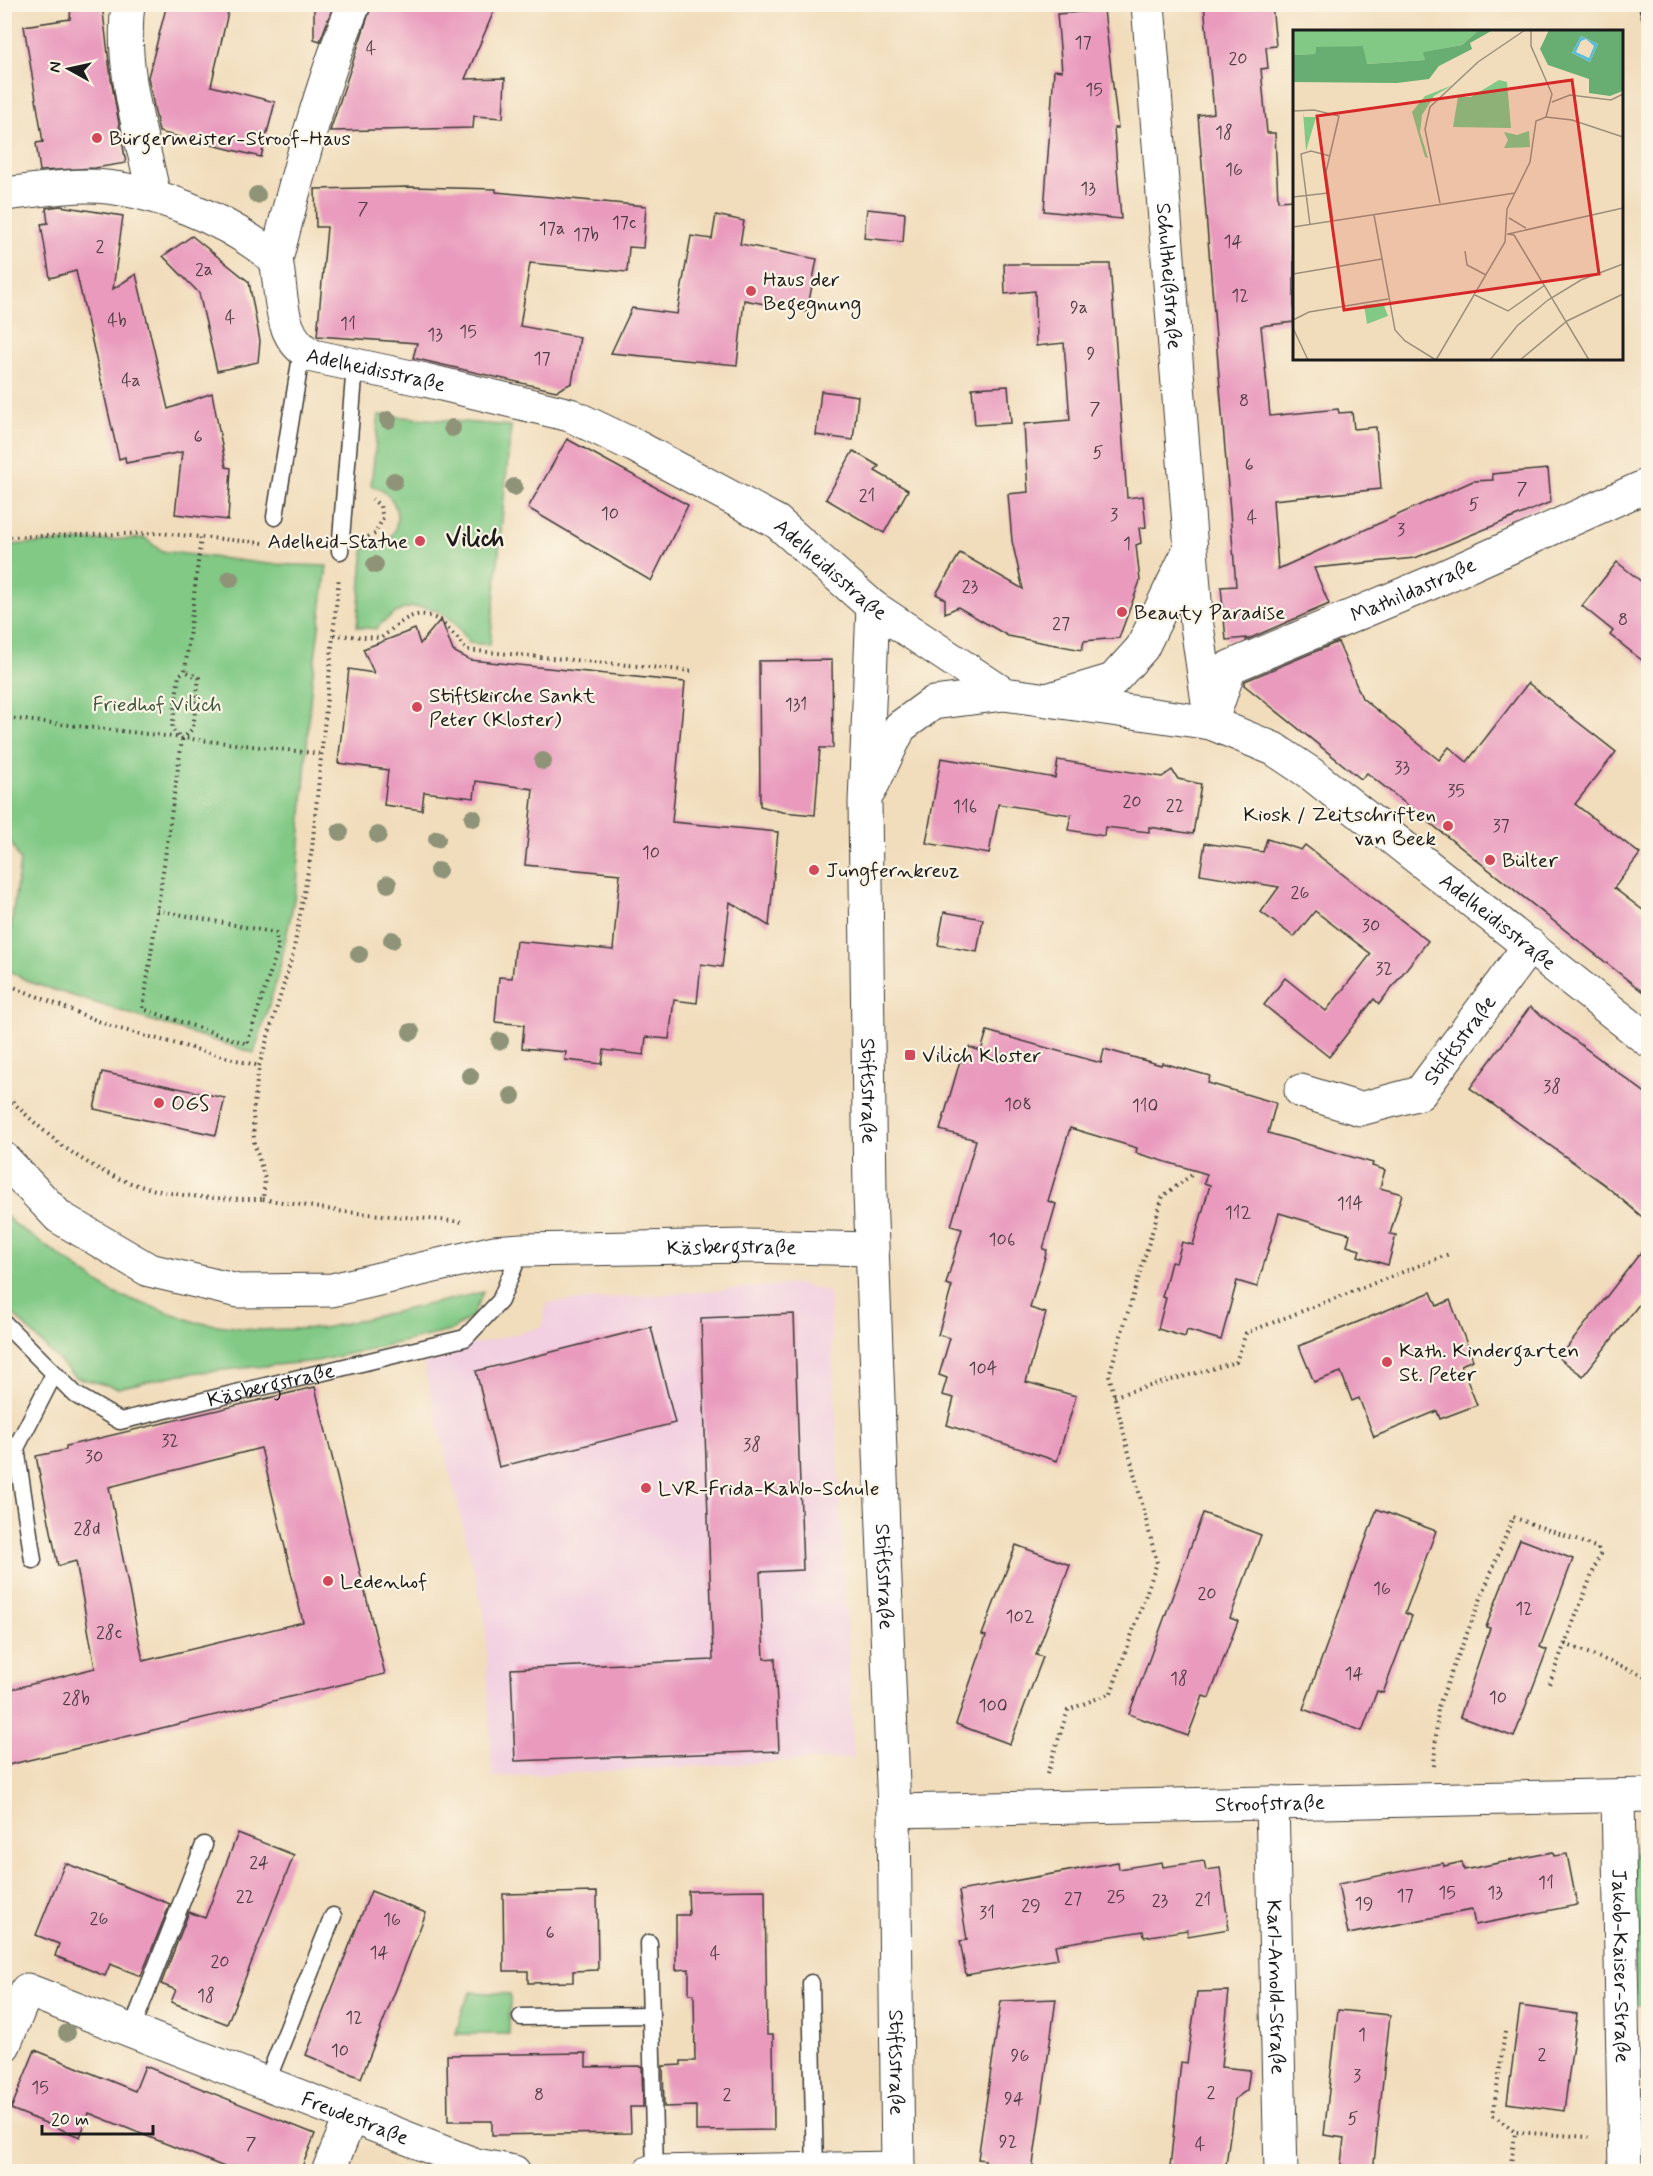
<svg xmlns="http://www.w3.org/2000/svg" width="1653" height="2176" font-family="Mynerve,sans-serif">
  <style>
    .built { fill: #f2cfe1 }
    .green { fill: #81c985; stroke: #4e7250; stroke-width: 1.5 }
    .building { fill: #e99abd; fill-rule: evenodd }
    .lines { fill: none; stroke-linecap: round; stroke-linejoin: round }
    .lane-casing { stroke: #3c3934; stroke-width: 19 }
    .street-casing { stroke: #3c3934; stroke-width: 35 }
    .secondary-casing { stroke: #3c3934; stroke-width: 35 }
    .path { stroke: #3c3934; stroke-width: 4; stroke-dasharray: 1.5 4.5; stroke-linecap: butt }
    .lane { stroke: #fff; stroke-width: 16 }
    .street { stroke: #fff; stroke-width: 33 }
    .secondary { stroke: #fff; stroke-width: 33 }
    .tram { stroke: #1c1c1c; stroke-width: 1.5 }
    .tree { fill: #8f9478 }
    .poi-dot { fill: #d1495b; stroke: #fcf5e5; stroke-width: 2 }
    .labels { text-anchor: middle; stroke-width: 4.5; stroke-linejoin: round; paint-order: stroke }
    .number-label { font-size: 18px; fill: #4f3c44 }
    .poi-label { font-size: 21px; fill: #1c1c1c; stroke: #fcf5e5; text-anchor: start }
    .street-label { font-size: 21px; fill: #1c1c1c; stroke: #fcf5e5 }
    .park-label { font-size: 21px; fill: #3f5941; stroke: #fcf5e5 }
    .quarter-label { font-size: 24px; font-weight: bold; fill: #1c1c1c; stroke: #fcf5e5 }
    .inset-road { fill: none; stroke: #9c907c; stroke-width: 1.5 }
    .view { fill: #d62828; fill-opacity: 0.15; stroke: #d62828; stroke-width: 3 }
    .inset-edge { fill: none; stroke: #1c1c1c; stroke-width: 3 }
  </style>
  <rect width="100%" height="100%" fill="#fcf5e5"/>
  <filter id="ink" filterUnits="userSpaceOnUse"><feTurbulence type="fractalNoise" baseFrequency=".0167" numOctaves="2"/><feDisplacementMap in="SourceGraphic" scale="12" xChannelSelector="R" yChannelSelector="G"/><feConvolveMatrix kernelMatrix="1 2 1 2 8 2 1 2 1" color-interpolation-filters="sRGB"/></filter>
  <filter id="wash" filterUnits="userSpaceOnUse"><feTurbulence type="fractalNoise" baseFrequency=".008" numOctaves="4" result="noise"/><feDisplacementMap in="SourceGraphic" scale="24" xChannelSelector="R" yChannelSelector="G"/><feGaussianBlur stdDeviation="1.35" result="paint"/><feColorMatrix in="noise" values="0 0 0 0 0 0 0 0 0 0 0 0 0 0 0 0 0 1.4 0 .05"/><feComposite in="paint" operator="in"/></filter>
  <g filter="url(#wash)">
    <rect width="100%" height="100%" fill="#f1ddbc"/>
    <path class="built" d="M799,1284L829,1292L854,1758L492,1777L485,1617L422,1358L542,1327L547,1303Z"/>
    <g class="green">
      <path d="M379,415L511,426L490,645L469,643C445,602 409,594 376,629L357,627L364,547C404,552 409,494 371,486Z"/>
      <path d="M145,538L161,551L269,564L327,566L311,689L297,885L278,976L254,1053L32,983L5,969L20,861L4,828L5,545Z"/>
      <path d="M5,1213L13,1223L113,1293L196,1322L255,1330L324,1328L483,1292L472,1317L450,1331L317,1361L181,1374L118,1388L75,1377L5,1306Z"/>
      <path d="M1648,1829V2004L1636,2005L1633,1860L1638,1843Z"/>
      <path d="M471,1992L510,1994L509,2034H456L463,2008Z"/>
    </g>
    <g id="blocks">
      <g class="building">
        <path d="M71,4H102L111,79L126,163L95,168L40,171L36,143L43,142L24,26L70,19Z"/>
        <path d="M167,4H230L211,86L275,102L261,157L159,132L148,77Z"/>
        <path d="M314,4H334L320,41L314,39Z"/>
        <path d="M372,4H497L465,79L505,78L503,118L474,116L473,128L330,131Z"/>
        <path d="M1204,4H1272L1276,46L1266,47L1268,68L1261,69L1267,133H1275L1278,201L1294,200V322L1261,326L1270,416L1338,409L1339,413L1352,412L1354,429L1376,427L1381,489L1273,500L1278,569L1473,481L1493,480L1492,474L1548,469L1551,502L1415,558L1314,568L1329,604L1246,640V638L1226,640L1221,587L1236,586L1198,115L1214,113Z"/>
        <path d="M1104,10L1118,128H1114L1121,219L1044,211L1054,70L1062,71L1057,14Z"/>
        <path d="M410,187L496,189V192L646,206L643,248L629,247L627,272L530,263L520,326L580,337L572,383L556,391L413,358L417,343L317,336L327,227H316L315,189Z"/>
        <path d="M60,206L123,216L113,289L136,274L168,409L212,393L226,467L231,468L228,520L175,514L182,452L126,463L125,457L119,459L76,271L50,278L41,224L48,223L46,208Z"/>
        <path d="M867,209L905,213L903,242L864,238Z"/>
        <path d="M716,215L744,221L740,244L817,259L807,312L744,300L737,365L611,353L632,308L677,314L691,236L712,239Z"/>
        <path d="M192,236L249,282L260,341L258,362L217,371L199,293L163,256Z"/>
        <path d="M1004,264H1110L1127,498L1143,496L1146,527L1139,528L1141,543L1136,545L1140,581L1119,638L1084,641L1082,650L1008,636L958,607L945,613V599L936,594L960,553L1023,589L1012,541L1008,494L1028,492L1024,424L1070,420L1064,343L1036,346L1035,291L1005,294Z"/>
        <path d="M1008,386L1011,423L975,425L972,388Z"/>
        <path d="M821,391L858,396L853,440L816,435Z"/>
        <path d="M567,439L688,505L651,581L528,508Z"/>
        <path d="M853,451L879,466L875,471L908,490L884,533L826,499Z"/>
        <path d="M1617,562L1648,587V665L1610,635L1613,631L1582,606Z"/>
        <path d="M441,619L453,651L470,660L685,682L672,822L778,832L769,926L730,902L722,967L701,964L697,1003L674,1000L669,1039L646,1037L644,1055L604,1050L602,1064L565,1060L566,1052L522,1048L524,1025L495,1022L499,977L512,978L516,941L613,950L620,874L525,865L533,789L476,781L474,798L424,792L422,810L384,805L388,770L338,763L349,669L374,673L363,649L415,629L420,644Z"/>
        <path d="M1338,642L1362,698L1439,760L1449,747L1467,762L1528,683L1616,752L1575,804L1640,854L1614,888L1648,914V996L1367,773L1361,779L1244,685L1245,681Z"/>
        <path d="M832,660L833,748H820L815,815L782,812L760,806L759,661Z"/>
        <path d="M941,758L1055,778L1058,760L1162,777L1172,770L1178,779L1201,784L1193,834L1149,827V832L1105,827L1104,836L1068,830L1071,815L998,804L989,854L926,843Z"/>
        <path d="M1267,839L1301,850L1305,845L1428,941L1379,1004L1374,999L1329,1057L1264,1005L1285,978L1326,1011L1371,954L1315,911L1294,937L1261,912L1279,887L1200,874L1205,843L1263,852Z"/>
        <path d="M944,912L983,919L977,952L938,945Z"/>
        <path d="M1530,1007L1648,1095V1222L1605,1185L1470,1088Z"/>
        <path d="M987,1031L1101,1063L1104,1049L1161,1065L1162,1063L1210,1076L1208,1083L1276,1103L1268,1133L1373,1163L1372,1166L1385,1170L1380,1188L1402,1194L1390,1234L1396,1235L1388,1265L1358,1256L1360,1250L1347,1246L1350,1234L1279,1213L1257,1287L1237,1281L1221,1340L1187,1330L1185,1337L1158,1329L1166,1298L1162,1297L1171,1262L1176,1263L1182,1242L1193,1245L1210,1185L1204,1183L1207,1174L1136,1153L1137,1148L1070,1128L1048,1201L1056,1204L1043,1249L1047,1250L1030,1308L1046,1313L1026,1382L1076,1396L1057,1461L947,1425L954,1398L942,1395L947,1378L939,1375L950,1338L938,1335L952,1286L946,1284L962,1229L951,1226L976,1140L940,1130L960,1061L964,1062L969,1047L981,1051Z"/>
        <path d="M102,1072L225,1098L216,1135L94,1109Z"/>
        <path d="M1648,1243V1293L1583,1376L1559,1358Z"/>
        <path d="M1431,1292L1437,1306L1450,1300L1473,1360L1461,1365L1477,1405L1440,1419L1437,1411L1374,1437L1359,1398L1352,1401L1341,1372L1314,1382L1299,1346Z"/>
        <path d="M794,1314L803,1570L760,1572L764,1659L775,1658L779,1751L515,1761L511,1669L713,1660L701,1318Z"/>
        <path d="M651,1327L675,1423L499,1467L476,1371Z"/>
        <path d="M315,1387L385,1674L4,1766V1691L95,1668L76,1561L58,1566L36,1456L66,1450V1446ZM261,1448L303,1622L143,1661L109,1487Z"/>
        <path d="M1377,1509L1436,1531L1405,1613L1412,1616L1383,1693L1377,1691L1362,1731L1303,1709Z"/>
        <path d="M1203,1513L1261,1535L1230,1618L1238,1621L1209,1698L1203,1696L1188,1736L1129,1714Z"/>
        <path d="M1520,1539L1573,1559L1540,1647L1547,1650L1514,1737L1460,1717L1490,1628L1486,1627Z"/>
        <path d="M1016,1545L1070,1565L1036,1655L1043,1657L1010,1744L956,1724L986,1636L982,1635Z"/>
        <path d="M238,1833L294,1855L227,2024L171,2002L176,1990L161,1984L189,1912L205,1918Z"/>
        <path d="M1553,1852L1554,1856L1567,1854L1577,1905L1475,1925L1472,1910L1348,1934L1338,1884L1443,1863L1444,1866L1462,1862L1464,1870Z"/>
        <path d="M1204,1861L1206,1870L1220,1868L1229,1929L1188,1936L1187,1930L1144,1937L1143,1931L1055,1945L1058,1959L966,1975L960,1941L967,1940L959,1891L1118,1862L1119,1869L1162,1862L1163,1867Z"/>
        <path d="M65,1863L170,1904L141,1976L110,1964L105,1976L78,1965L55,1956L59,1944L36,1935Z"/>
        <path d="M765,1890L767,2035H773L774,2130L696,2131V2106L664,2107L663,2066L681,2065V2061H695L694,1994H689V1969L676,1970V1915H689L688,1891Z"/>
        <path d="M371,1891L426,1913L361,2078L306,2055Z"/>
        <path d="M597,1892L598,1970L573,1971V1982L528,1983V1971H504L503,1894Z"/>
        <path d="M1229,1991L1221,2067L1250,2070L1247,2090L1235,2099L1225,2172L1170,2167L1181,2062L1187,2063L1197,1992Z"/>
        <path d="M1056,1999L1032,2172H984L985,2160L978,2159L1001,2001Z"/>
        <path d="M1520,2006L1577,2014L1564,2111L1507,2103Z"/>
        <path d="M1338,2010L1390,2015L1373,2172H1340L1344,2138L1324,2135Z"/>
        <path d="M35,2050L135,2091L145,2066L315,2134L300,2172H237L89,2113L80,2137L11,2109Z"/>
        <path d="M586,2053V2067L642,2066L643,2107H630L631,2133L492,2135V2121H448L447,2055Z"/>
      </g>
    </g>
  </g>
  <g filter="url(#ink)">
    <use href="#blocks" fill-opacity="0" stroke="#3c3934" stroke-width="1.5"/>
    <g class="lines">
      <g class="lane-casing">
        <g id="lane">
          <path d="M275,517L302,350"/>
          <path d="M340,551L355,365"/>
          <path id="s1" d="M4,1323L76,1395L120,1421L465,1338L500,1301L521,1250"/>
          <path d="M33,1560L16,1448L54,1374"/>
          <path d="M649,1943L655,2171"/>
          <path d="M811,1983L815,2172"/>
          <path d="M521,2017L651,2015"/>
          <path d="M131,2031L204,1845"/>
          <path d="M266,2083L333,1916"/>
        </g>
      </g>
      <g class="street-casing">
        <g id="street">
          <path d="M128,4C120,68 141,134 154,196"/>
          <path id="s2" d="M1148,4L1197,626L1211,723"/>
          <path d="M276,260C298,173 320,87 354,4"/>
          <path d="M1050,699L1113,680L1142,648L1190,549"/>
          <path id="s3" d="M1301,1091L1360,1109L1420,1093L1530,945"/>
          <path id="s4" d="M1618,1796L1625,2172"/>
          <path id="s5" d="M1272,1803L1281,2172"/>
          <path id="s6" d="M894,1811L1648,1795"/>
          <path id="s7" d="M4,2045L27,1990L476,2165L514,2172"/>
          <path d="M328,2172L351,2116"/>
          <path d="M650,2172L898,2168"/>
        </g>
      </g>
      <g class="secondary-casing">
        <g id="secondary">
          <path id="s8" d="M4,194C32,191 60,186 87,186C148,186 230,220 276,260C283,295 277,338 313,356L425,380L570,415L635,446L777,522L873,607L1004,694L1211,723L1274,749L1310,773L1648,1040"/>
          <path id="s9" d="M873,607L865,802L870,1194L894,1811L898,2172"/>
          <path id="s10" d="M1211,723L1230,667L1428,584L1648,485"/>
          <path d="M870,790L900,727L933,703L1004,694"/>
          <path id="s11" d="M4,1159L59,1217L149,1270L238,1291L332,1290L494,1252L521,1250L747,1246L871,1249"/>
        </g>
      </g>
      <g class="path">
        <path d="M4,537L159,533L263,543"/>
        <path d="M368,537L375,534L383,518L380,506L372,499"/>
        <path d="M279,545L314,548"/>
        <path d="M334,635L381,638C390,631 398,623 408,618C433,605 454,633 466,650L692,671"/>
        <path d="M8,718L322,754"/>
        <path d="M182,740L193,728L199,678L185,671"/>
        <path d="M157,910L276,933L278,949L247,1044L143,1009L182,740L172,729L179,675L185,671L201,537"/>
        <path d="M4,983L113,1027L259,1066"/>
        <path d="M4,1093C89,1180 143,1200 263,1199L265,1179L254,1142L253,1112L259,1066L293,954L312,849L339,576"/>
        <path d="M263,1199L345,1212L464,1222"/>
        <path d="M1114,1396L1236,1362L1246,1333L1449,1254"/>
        <path d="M1565,1644L1648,1677"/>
        <path d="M1434,1766L1438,1707L1513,1517L1598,1548L1600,1554L1549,1684"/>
        <path d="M1047,1774L1068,1710L1111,1693L1157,1563L1109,1375L1163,1196L1193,1174"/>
        <path d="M1505,2032L1493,2115L1515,2132"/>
        <path d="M1510,2172L1515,2132L1589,2137"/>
      </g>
      <use href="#lane" class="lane"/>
      <use href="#street" class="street"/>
      <use href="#secondary" class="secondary"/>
      <path class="tram" d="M1638,4L1648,40"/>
    </g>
    <g class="tree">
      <circle cx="257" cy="195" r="9"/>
      <circle cx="388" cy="420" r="9"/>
      <circle cx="452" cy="428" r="9"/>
      <circle cx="394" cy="481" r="9"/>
      <circle cx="514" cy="487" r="9"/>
      <circle cx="375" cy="565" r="9"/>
      <circle cx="230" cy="579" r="9"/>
      <circle cx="543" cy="761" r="9"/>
      <circle cx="473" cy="818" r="9"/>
      <circle cx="340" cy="832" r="9"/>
      <circle cx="378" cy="835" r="9"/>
      <circle cx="437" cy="839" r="9"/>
      <circle cx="438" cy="871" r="9"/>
      <circle cx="388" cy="884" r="9"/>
      <circle cx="392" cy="940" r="9"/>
      <circle cx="359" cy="954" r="9"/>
      <circle cx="411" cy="1032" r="9"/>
      <circle cx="500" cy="1041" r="9"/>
      <circle cx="470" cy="1076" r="9"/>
      <circle cx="512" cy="1096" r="9"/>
      <circle cx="67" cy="2033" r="9"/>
    </g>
  </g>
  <g class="poi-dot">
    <circle cx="97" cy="138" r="6"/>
    <circle cx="751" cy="291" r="6"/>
    <circle cx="420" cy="541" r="6"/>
    <circle cx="1122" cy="612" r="6"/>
    <circle cx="417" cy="707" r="6"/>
    <circle cx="1448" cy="826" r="6"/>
    <circle cx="1490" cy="860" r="6"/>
    <circle cx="814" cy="870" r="6"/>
    <rect x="904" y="1049" width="12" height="12" rx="3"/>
    <circle cx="159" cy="1103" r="6"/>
    <circle cx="1387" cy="1362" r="6"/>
    <circle cx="646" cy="1488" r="6"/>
    <circle cx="328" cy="1581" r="6"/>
  </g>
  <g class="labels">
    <g class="number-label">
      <text x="1083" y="48">17</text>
      <text x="371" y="54">4</text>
      <text x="1238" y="64">20</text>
      <text x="1094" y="95">15</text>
      <text x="1224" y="138">18</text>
      <text x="1234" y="175">16</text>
      <text x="1088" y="194">13</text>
      <text x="363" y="214">7</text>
      <text x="624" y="228">17c</text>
      <text x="552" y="234">17a</text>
      <text x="586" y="240">17b</text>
      <text x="1233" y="247">14</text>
      <text x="100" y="252">2</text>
      <text x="204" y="275">2a</text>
      <text x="1240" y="301">12</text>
      <text x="1079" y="313">9a</text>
      <text x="230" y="323">4</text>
      <text x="117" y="326">4b</text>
      <text x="348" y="329">11</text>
      <text x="468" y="337">15</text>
      <text x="435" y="340">13</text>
      <text x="1091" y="359">9</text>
      <text x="542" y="364">17</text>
      <text x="131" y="386">4a</text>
      <text x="1244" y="406">8</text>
      <text x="1095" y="414">7</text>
      <text x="198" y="442">6</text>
      <text x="1098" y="458">5</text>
      <text x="1249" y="470">6</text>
      <text x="1522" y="494">7</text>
      <text x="867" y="501">21</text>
      <text x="1474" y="510">5</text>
      <text x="610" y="519">10</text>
      <text x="1114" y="520">3</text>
      <text x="1252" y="523">4</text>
      <text x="1401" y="535">3</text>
      <text x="1127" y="549">1</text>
      <text x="970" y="592">23</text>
      <text x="1623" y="625">8</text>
      <text x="1061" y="629">27</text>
      <text x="796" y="710">131</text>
      <text x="1402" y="773">33</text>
      <text x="1456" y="796">35</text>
      <text x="1132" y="807">20</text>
      <text x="1175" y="811">22</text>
      <text x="965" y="812">116</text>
      <text x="1501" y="831">37</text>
      <text x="651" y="858">10</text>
      <text x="1300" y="898">26</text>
      <text x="1371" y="931">30</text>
      <text x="1384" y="974">32</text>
      <text x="1552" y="1092">38</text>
      <text x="1018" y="1110">108</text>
      <text x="1145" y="1111">110</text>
      <text x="1350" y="1209">114</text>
      <text x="1238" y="1218">112</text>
      <text x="1002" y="1245">106</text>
      <text x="983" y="1374">104</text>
      <text x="170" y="1446">32</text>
      <text x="752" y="1450">38</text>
      <text x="94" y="1462">30</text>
      <text x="87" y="1534">28d</text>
      <text x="1382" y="1594">16</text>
      <text x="1207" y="1599">20</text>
      <text x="1524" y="1614">12</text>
      <text x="1020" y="1622">102</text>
      <text x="109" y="1638">28c</text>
      <text x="1354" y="1679">14</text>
      <text x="1179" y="1684">18</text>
      <text x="1498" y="1703">10</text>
      <text x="76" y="1704">28b</text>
      <text x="993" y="1711">100</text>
      <text x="259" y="1868">24</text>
      <text x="1546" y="1888">11</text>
      <text x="1447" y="1898">15</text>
      <text x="1495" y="1898">13</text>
      <text x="1405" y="1901">17</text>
      <text x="245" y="1902">22</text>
      <text x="1116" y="1902">25</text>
      <text x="1073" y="1904">27</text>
      <text x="1203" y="1905">21</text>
      <text x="1160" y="1906">23</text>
      <text x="1364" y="1909">19</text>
      <text x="1031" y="1911">29</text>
      <text x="987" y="1918">31</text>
      <text x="99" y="1924">26</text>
      <text x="392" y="1925">16</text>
      <text x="550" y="1938">6</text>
      <text x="379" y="1958">14</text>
      <text x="715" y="1959">4</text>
      <text x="220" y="1967">20</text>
      <text x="206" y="2001">18</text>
      <text x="354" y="2023">12</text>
      <text x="1362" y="2040">1</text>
      <text x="340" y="2056">10</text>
      <text x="1542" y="2060">2</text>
      <text x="1020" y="2061">96</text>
      <text x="1357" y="2081">3</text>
      <text x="40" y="2093">15</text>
      <text x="1211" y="2098">2</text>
      <text x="539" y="2100">8</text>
      <text x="727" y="2100">2</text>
      <text x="1014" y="2104">94</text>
      <text x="1353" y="2124">5</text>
      <text x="1008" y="2147">92</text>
      <text x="251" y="2149">7</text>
      <text x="1200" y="2150">4</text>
    </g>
    <g class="poi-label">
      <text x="109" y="145">Bürgermeister-Stroof-Haus</text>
      <text x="763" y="286">Haus der<tspan x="763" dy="24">Begegnung</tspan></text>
      <text x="408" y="548" text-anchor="end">Adelheid-Statue</text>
      <text x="1134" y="619">Beauty Paradise</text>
      <text x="429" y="702">Stiftskirche Sankt<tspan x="429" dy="24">Peter (Kloster)</tspan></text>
      <text x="1436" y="821" text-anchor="end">Kiosk / Zeitschriften<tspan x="1436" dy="24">van Beek</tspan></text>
      <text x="1502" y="867">Bülter</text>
      <text x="826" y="877">Jungfernkreuz</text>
      <text x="922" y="1062">Vilich Kloster</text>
      <text x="171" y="1110">OGS</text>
      <text x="1399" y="1357">Kath. Kindergarten<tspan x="1399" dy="24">St. Peter</tspan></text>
      <text x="658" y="1495">LVR-Frida-Kahlo-Schule</text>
      <text x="340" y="1588">Ledenhof</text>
    </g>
    <g class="street-label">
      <text dy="7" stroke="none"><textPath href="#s2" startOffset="273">Schultheißstraße</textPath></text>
      <text dy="7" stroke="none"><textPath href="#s8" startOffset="462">Adelheidisstraße</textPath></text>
      <text dy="7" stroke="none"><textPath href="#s8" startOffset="966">Adelheidisstraße</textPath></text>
      <text dy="7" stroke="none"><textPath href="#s10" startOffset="258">Mathildastraße</textPath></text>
      <text dy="7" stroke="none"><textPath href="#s8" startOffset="1740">Adelheidisstraße</textPath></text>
      <text dy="7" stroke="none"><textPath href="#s3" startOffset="190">Stiftsstraße</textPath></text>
      <text dy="7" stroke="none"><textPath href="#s9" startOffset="484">Stiftsstraße</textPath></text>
      <text dy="7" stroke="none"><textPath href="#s11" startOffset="774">Käsbergstraße</textPath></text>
      <text dy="7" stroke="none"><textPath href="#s1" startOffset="308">Käsbergstraße</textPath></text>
      <text dy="7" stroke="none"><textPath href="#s9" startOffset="970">Stiftsstraße</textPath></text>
      <text dy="7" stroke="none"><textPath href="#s6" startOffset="376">Stroofstraße</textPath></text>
      <text dy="7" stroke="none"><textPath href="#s4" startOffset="170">Jakob-Kaiser-Straße</textPath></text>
      <text dy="7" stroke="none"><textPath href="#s5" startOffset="184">Karl-Arnold-Straße</textPath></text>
      <text dy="7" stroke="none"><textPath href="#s9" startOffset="1456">Stiftsstraße</textPath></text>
      <text dy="7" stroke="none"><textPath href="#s7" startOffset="412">Freudestraße</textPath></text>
    </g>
    <g class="park-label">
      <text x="157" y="711">Friedhof Vilich</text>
    </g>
    <g class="quarter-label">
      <text x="475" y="546">Vilich</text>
    </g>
  </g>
  <g transform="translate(1293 30)">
    <rect width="330" height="330" fill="#f1ddbc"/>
    <path d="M0,0H186L169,15L131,22L132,30L73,34L70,16L23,18L22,24L0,25ZM206,50L214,52L218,98L160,97L165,67H178ZM160,55L141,66L129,85L127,102L135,128L132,127L119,82L132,66ZM10,82L11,87H23L13,121ZM236,101L237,117L211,118L215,110L211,102L224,105ZM90,273L95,286L74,294L71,275Z" fill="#81c985"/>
    <path d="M186,0H200L177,13L179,19L146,36L136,49L104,53L0,52V25L22,24L23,17L70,16L74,34L132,30L130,22L169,15ZM256,0H330V61L317,66L296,63V49L255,35L247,19ZM288,6L305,14L297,32L279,23Z" fill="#68ad72" fill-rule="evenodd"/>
    <path d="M288,6L305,14L297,32L279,23ZM293,9L301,16L296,28L283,22L288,11Z" fill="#59bdd8" fill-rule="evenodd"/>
    <path class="inset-road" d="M238,0V16L259,64L253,87M259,72L277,65L318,70L330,64M0,81L21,80L46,86L33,142L40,191M0,167L35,163M147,173L132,99L137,77L185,32L232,0M81,185L102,300L112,311L143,330M216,188L233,198M17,195L8,124L18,121L37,126M0,197L222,163M214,204L221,205L296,330M215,204L330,178M172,221L174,235L193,245M0,244L89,229M182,265L215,281L252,255M0,290L16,282L95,269M0,298L15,330M143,330L212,212L214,179L237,132L243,91L253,87L279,90L330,107M197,330L224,296L255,270L288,250L330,234M227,330L274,291L330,264"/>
    <path class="view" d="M279,50L306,244L51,280L24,86Z"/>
    <rect width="330" height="330" class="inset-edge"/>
  </g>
  <rect width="1653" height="2176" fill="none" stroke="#fcf5e5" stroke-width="24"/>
  <g transform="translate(69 69) rotate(278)" stroke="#fcf5e5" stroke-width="4.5" paint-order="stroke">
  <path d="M0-4.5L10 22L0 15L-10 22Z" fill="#1c1c1c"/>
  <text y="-9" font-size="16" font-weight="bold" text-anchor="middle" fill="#1c1c1c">N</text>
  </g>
  <path d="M42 2125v9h111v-9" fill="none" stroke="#1c1c1c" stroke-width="3"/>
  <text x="51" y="2125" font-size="18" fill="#1c1c1c" stroke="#fcf5e5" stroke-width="4.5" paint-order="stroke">20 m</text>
</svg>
